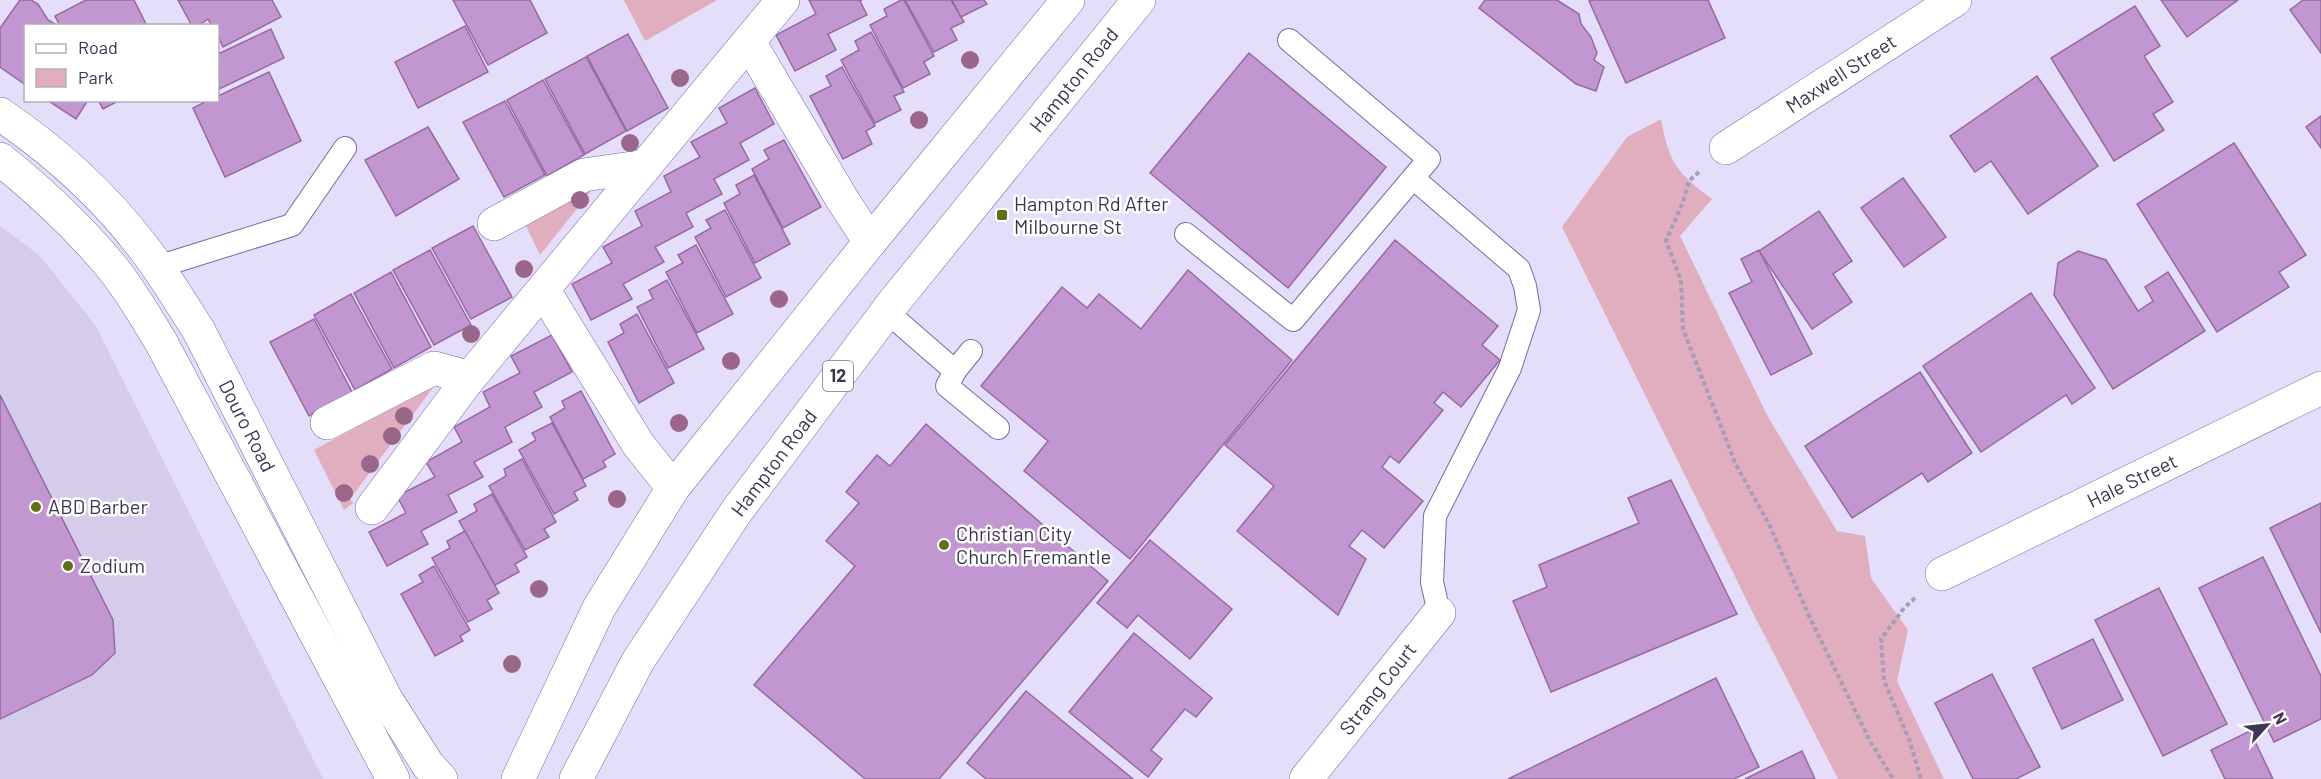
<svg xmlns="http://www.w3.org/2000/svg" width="2321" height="779" font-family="Barlow,sans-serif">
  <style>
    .built { fill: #d4ccea }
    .green { fill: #e0aebe }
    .building { fill: #c296d1; stroke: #956aa3; stroke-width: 1.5 }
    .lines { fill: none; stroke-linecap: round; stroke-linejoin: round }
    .lane-casing { stroke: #7b68a6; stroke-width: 24 }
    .street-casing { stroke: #7b68a6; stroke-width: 34 }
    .secondary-casing { stroke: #7b68a6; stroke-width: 34 }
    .primary-casing { stroke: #7b68a6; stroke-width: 34 }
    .path { stroke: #a59db9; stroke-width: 4; stroke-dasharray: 4.5 3; stroke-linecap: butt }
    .lane { stroke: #fff; stroke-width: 22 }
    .street { stroke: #fff; stroke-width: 33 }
    .secondary { stroke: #fff; stroke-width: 33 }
    .primary { stroke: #fff; stroke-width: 33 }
    .tree { fill: #9a678b }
    .poi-dot { fill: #626f18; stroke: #fff; stroke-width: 2 }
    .labels { text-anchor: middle; stroke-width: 5; stroke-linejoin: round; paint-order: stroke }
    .shield { fill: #fff; stroke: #777285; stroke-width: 1.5 }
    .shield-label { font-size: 18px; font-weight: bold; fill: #3d3551 }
    .street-label { font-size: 20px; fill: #3d3551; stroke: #fff }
    .poi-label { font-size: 20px; fill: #3d3551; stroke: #fff; text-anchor: start }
  </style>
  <rect width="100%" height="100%" fill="#e5defa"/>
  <path class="built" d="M0,226L39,255L95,325L323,779H0Z"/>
  <g class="green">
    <path d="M624,0H717L645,41Z"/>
    <path d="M1661,119C1669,163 1677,173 1712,199L1680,236L1768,417L1837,531L1865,536L1871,578L1908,630L1897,681L1944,779H1838L1753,613L1562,227L1627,137Z"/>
    <path d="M592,190L540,255L526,226Z"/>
    <path d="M435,385L350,499L353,503L344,510L314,450Z"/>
  </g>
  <g class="building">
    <path d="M20,0H31L38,4L48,20L57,25L26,26V85L0,67V28Z"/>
    <path d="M86,0H134L147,26H60L55,16Z"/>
    <path d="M178,0H272L281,17L223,47L218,36V26H212L208,19L197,26H192Z"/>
    <path d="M453,0H530L547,33L488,65Z"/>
    <path d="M809,0H862L860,1L867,15L828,34L836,50L795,71L776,35L816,14Z"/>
    <path d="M901,0H904L934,56L924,62L930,74L903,88L870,25L887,16L884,9Z"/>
    <path d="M905,0H951L964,22L951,28L957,40L934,52Z"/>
    <path d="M952,0H984L987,4L961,17Z"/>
    <path d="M1485,0H1557L1579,14L1581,24L1591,37L1597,53L1594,60L1604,67L1596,91L1576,84L1479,8Z"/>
    <path d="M1593,0H1708L1725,38L1626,83L1589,1Z"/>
    <path d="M2161,0H2238L2187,37Z"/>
    <path d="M2303,0H2321V53L2290,10Z"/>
    <path d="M2135,6L2160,46L2144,56L2173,102L2153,114L2164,130L2114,161L2051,58Z"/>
    <path d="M465,26L488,72L418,108L395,62Z"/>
    <path d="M271,29L284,58L219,89L218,54Z"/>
    <path d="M871,32L904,92L894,96L901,110L875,123L841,60L859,50L855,41Z"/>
    <path d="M628,34L668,108L627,131L587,56Z"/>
    <path d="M1249,53L1386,167L1288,288L1150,173Z"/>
    <path d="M586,57L626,131L585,154L545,79Z"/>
    <path d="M842,67L875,126L866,131L872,144L843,159L810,96L831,86L826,76Z"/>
    <path d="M269,72L301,141L225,177L193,108L209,100H218V96Z"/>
    <path d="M2037,76L2098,166L2028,214L1991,161L1975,172L1950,136Z"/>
    <path d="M543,80L584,155L547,176L507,100Z"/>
    <path d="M755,88L774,124L740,143L749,160L714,179L722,194L686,213L693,227L655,247L664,262L623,284L632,299L591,320L572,284L612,263L603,247L642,226L635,211L671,192L664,176L700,157L691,142L727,123L719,108Z"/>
    <path d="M47,100H88L76,119Z"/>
    <path d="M98,100H120L103,109Z"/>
    <path d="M505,101L545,175L504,197L463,122Z"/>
    <path d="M2321,116V148L2306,127Z"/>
    <path d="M428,127L459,179L396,216L365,160Z"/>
    <path d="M784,140L821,207L783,228L752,169L769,159L764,150Z"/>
    <path d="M2234,143L2306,255L2279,272L2289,287L2217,332L2137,204Z"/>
    <path d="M754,175L790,244L755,263L724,203L740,194L736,185Z"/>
    <path d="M1903,178L1946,237L1904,267L1861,208Z"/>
    <path d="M725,210L761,278L726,297L695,237L711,228L706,220Z"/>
    <path d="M1819,211L1852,261L1833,274L1852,302L1812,329L1759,251Z"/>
    <path d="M473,226L512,297L471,319L432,248Z"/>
    <path d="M1395,240L1498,326L1482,345L1500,360L1461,407L1443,392L1434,403L1443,410L1399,463L1390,456L1382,467L1423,501L1384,548L1362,530L1349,546L1366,559L1338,615L1237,531L1274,486L1225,445Z"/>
    <path d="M696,245L733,314L697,333L666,272L683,263L678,255Z"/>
    <path d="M430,250L471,325L434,345L393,270Z"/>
    <path d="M1759,250L1812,354L1771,375L1729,293L1752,282L1741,259Z"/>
    <path d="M2078,251L2106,260L2138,311L2153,301L2145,287L2168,272L2205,331L2113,389L2054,295L2058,263Z"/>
    <path d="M1188,270L1292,360L1130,559L1024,471L1048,441L981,386L1062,287L1087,308L1099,294L1141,329Z"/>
    <path d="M391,272L431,347L394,368L354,293Z"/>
    <path d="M667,280L704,349L668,368L637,307L653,299L649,290Z"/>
    <path d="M2031,293L2095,388L2072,404L2066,395L1981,452L1923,366Z"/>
    <path d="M351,294L392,369L355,390L314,315Z"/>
    <path d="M637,314L674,383L639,403L608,342L624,333L620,324Z"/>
    <path d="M314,319L352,392L309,416L270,342Z"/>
    <path d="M552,335L572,372L534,392L542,407L505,427L512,442L474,462L483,477L448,495L457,512L421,531L428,544L387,566L369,532L406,513L397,496L435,477L426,462L462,442L454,427L490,407L483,392L520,373L511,356Z"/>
    <path d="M1920,372L1972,453L1928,482L1922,473L1852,518L1805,446Z"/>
    <path d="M581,391L615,454L603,461L606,467L583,479L550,417L565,408L562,401Z"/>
    <path d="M0,395L113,620L115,653L92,675L0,719Z"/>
    <path d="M552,423L586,486L574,492L578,500L554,514L519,450L536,440L532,433Z"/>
    <path d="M926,424L1108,581L939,779H865L754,685L855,566L826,541L859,503L846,492L877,455L890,466Z"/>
    <path d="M522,459L556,522L544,529L549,537L525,550L489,486L506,476L504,469Z"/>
    <path d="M1671,480L1737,614L1551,692L1513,601L1547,587L1539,565L1639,523L1628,498Z"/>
    <path d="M492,494L527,557L515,564L519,572L495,585L459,521L477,511L474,504Z"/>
    <path d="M2321,503V633L2270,528Z"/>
    <path d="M465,531L499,593L487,600L492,609L468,622L432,558L450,548L447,541Z"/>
    <path d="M1150,540L1232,609L1190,659L1138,615L1127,628L1097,603Z"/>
    <path d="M2263,557L2321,676V719L2274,742L2199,588Z"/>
    <path d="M434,566L470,630L460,636L463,641L435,656L401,594L423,582L419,575Z"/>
    <path d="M2159,588L2227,724L2163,756L2095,620Z"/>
    <path d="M1134,633L1212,698L1196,717L1185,709L1151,750L1162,759L1148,777L1069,712Z"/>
    <path d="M2093,639L2123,700L2062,729L2033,668Z"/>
    <path d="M1992,674L2040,767L2016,779H1973L1935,703Z"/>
    <path d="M1716,678L1759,767L1734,779H1508Z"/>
    <path d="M1026,691L1133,779H986L967,763Z"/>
    <path d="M2250,731L2273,779H2225L2211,750Z"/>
    <path d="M1802,751L1815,779H1745Z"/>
  </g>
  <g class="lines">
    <g class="lane-casing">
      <g id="lane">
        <path d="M1413,178L1519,269L1525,286L1529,310L1510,368L1435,516L1432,582L1439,613"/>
        <path d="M1186,234L1293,320L1429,159L1289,40"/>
        <path d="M157,267L292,225L345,148"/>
        <path d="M887,312L955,371L971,351"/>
        <path d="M955,371L947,386L998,428"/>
      </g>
    </g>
    <g class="street-casing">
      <g id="street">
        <path d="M749,42L842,199L870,242"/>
        <path d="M1726,148L1955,0"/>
        <path d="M494,224L584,175L646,166"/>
        <path d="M544,291L638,444L673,488"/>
        <path d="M327,423L434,368L456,374L467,381"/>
        <path d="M372,508L467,381L783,0"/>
        <path d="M1942,574L2321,388"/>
        <path d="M1306,779L1439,613"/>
      </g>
    </g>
    <g class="secondary-casing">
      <g id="secondary">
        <path d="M0,114C53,150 104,196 143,247C164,274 181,303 199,331L386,699L428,765L441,779"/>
        <path d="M0,159C40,191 77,226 110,265C130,289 145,316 161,342L393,779"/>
      </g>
    </g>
    <g class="primary-casing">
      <g id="primary">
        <path d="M518,779L599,608L673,488L870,242L1068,0"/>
        <path d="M576,779L638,661L736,512L894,302L1139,0"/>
      </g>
    </g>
    <g class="path">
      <path d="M1699,172L1689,181L1683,202L1666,241L1681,280L1683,329L1736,465L1769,524L1809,616L1870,741L1893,779"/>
      <path d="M1915,598L1904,608L1881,639L1884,681L1909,739L1921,779"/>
    </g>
    <use href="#lane" class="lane"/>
    <use href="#street" class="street"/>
    <use href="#secondary" class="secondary"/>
    <use href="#primary" class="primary"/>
  </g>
  <g class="tree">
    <circle cx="970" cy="60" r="9"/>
    <circle cx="680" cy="78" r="9"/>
    <circle cx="919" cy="120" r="9"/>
    <circle cx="630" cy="143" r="9"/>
    <circle cx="580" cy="200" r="9"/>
    <circle cx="524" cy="269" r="9"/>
    <circle cx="779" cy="299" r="9"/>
    <circle cx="471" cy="334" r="9"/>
    <circle cx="731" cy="361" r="9"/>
    <circle cx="404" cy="416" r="9"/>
    <circle cx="679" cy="423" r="9"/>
    <circle cx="392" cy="436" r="9"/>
    <circle cx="370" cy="464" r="9"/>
    <circle cx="344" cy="493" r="9"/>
    <circle cx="617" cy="499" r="9"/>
    <circle cx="539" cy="589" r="9"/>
    <circle cx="512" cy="664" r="9"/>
  </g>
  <g class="poi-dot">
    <rect x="996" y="209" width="12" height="12" rx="3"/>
    <circle cx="36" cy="507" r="6"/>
    <circle cx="944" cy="545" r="6"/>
    <circle cx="68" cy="566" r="6"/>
  </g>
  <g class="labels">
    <rect class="shield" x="823" y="361" width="30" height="30" rx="4.5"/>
    <g class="shield-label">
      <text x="838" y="382">12</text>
    </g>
    <g class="street-label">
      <text transform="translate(1841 74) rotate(-33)" y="7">Maxwell Street</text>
      <text transform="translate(1074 80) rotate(-51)" y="7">Hampton Road</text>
      <text transform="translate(247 426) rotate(63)" y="7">Douro Road</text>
      <text transform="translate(774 463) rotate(-53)" y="7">Hampton Road</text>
      <text transform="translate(2132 481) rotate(-26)" y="7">Hale Street</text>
      <text transform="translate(1378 689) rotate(-52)" y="7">Strang Court</text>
    </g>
    <g class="poi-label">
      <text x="1014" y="211">Hampton Rd After<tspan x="1014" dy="23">Milbourne St</tspan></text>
      <text x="48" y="514">ABD Barber</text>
      <text x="956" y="541">Christian City<tspan x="956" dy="23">Church Fremantle</tspan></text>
      <text x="80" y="573">Zodium</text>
    </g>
  </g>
  <rect x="24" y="24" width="195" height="78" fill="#ffffff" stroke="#b1aeb9" stroke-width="1.5"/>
  <rect x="36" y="44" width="30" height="9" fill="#ffffff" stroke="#b1aeb9" stroke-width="1.5"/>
  <text x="78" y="54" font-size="18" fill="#3d3551">Road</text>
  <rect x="36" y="69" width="30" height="18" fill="#e0aebe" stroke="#b1aeb9" stroke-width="1.5"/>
  <text x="78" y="84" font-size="18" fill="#3d3551">Park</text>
  <g transform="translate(2267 725) rotate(63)" stroke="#ffffff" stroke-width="4.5" paint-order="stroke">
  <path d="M0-4.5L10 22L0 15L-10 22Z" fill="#3d3551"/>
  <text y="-9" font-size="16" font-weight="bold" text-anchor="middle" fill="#3d3551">N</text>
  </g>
</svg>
